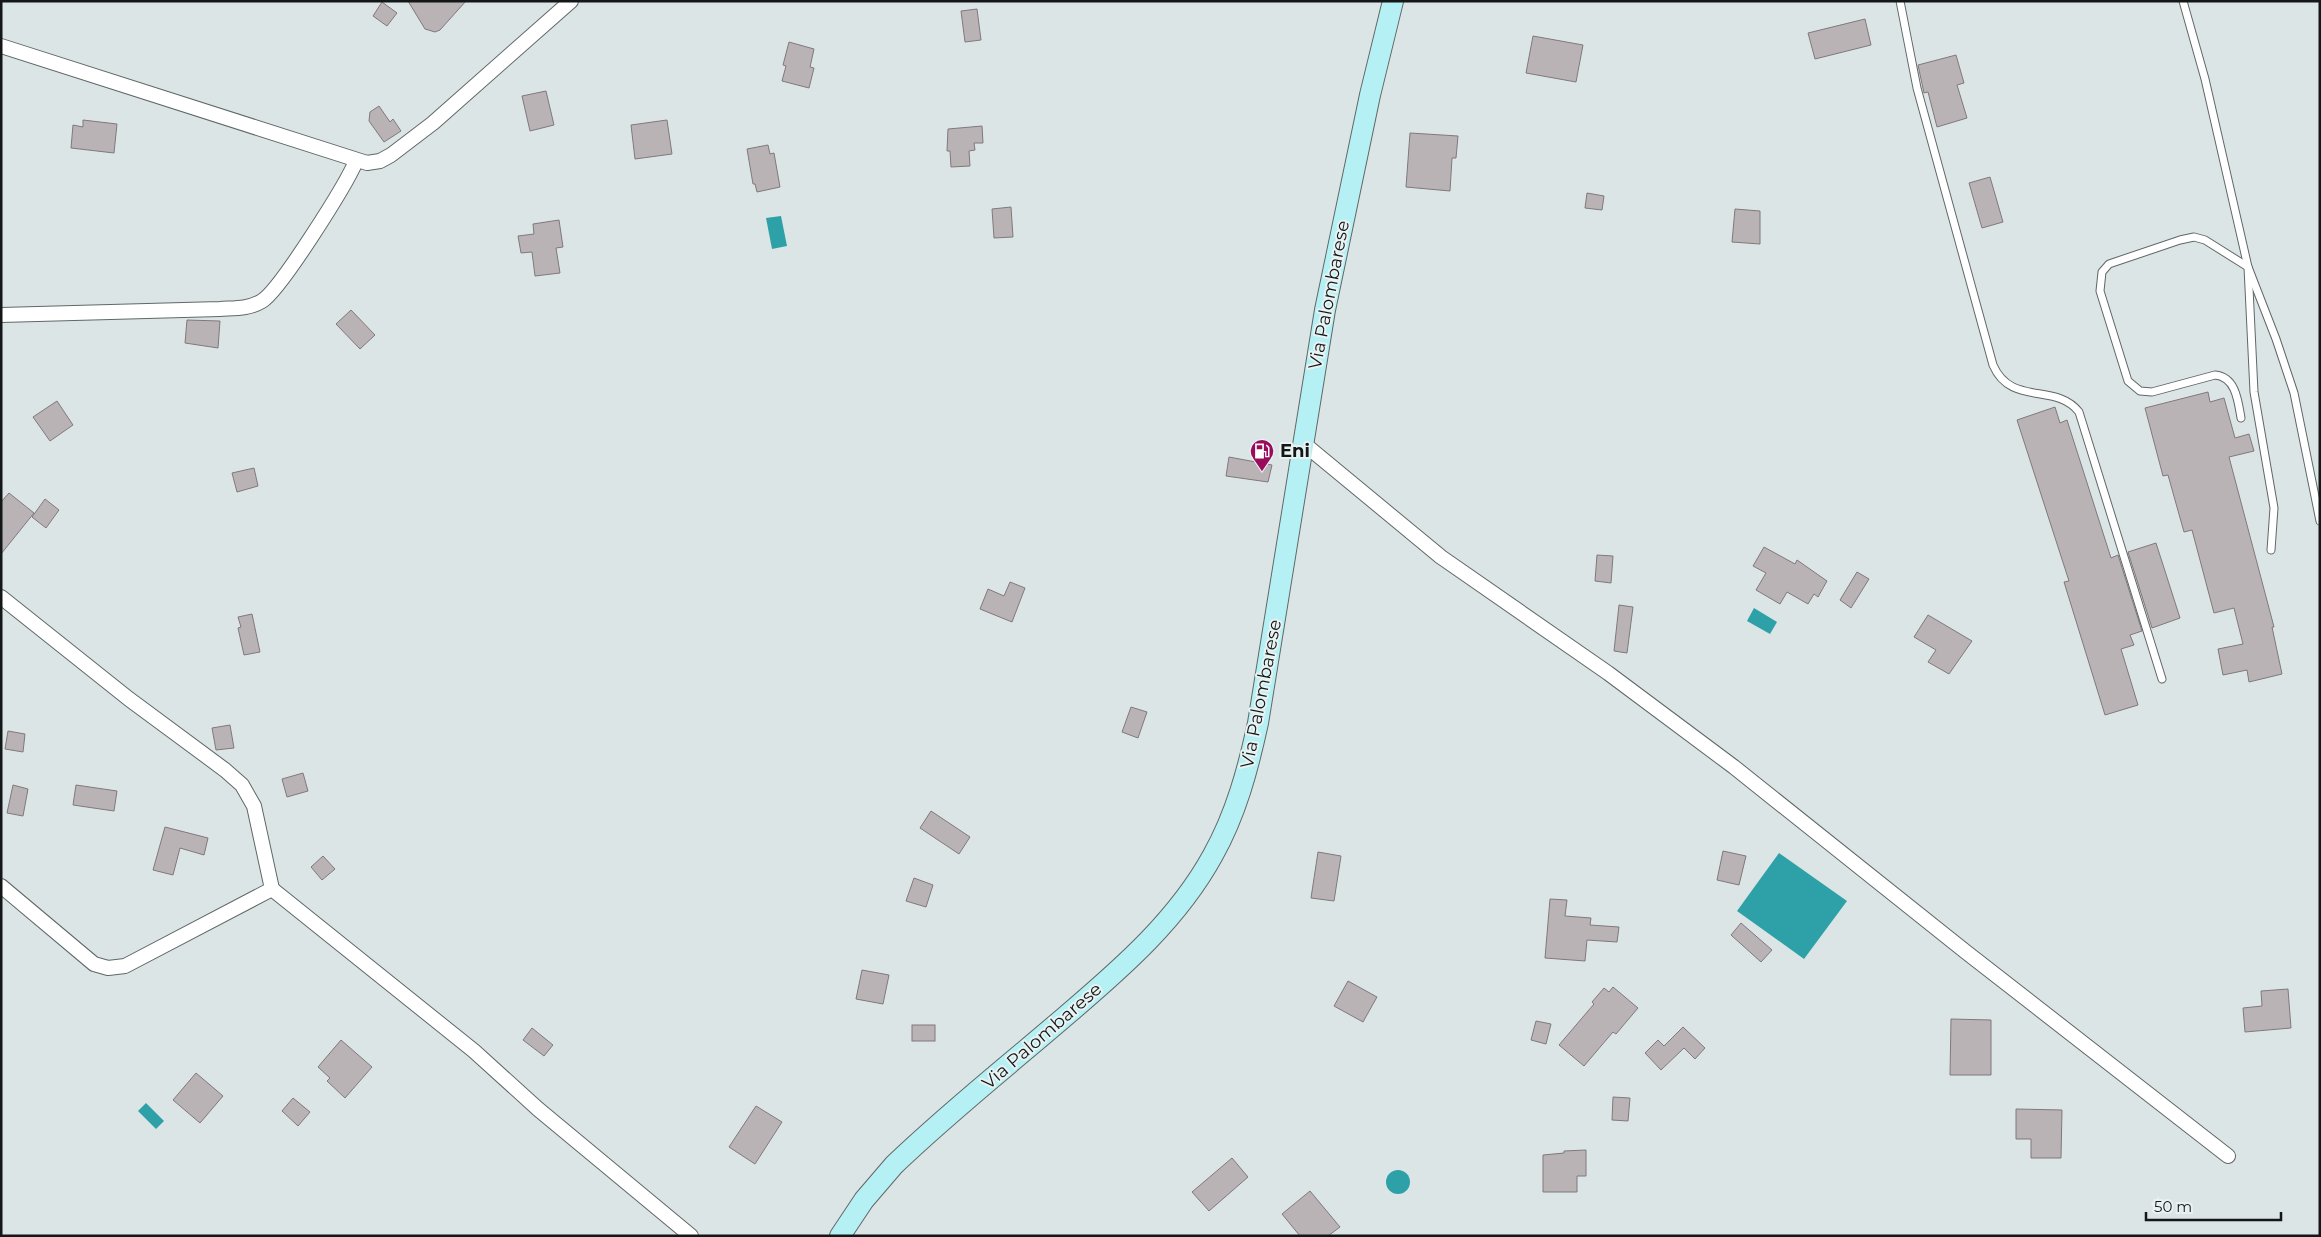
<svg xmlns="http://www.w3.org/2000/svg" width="2321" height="1237" font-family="Montserrat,sans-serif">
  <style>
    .water { fill: #2ea1a8 }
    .building { fill: #bab3b5; stroke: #80797c }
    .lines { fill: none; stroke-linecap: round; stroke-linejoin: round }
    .lane-casing { stroke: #606767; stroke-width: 9 }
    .street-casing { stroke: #606767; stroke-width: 16 }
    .secondary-casing { stroke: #606767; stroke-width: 22 }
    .lane { stroke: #fff; stroke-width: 7 }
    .street { stroke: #fff; stroke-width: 14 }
    .secondary { stroke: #b5f1f4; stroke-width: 20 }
    .labels { text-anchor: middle; stroke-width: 4; stroke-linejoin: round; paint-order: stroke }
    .street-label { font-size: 18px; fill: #141717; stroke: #e9f2f2 }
    .poi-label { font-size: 18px; font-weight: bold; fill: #141717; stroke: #e9f2f2; text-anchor: start }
  </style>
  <rect width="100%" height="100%" fill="#dce5e5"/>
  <g class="water">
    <path d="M781,216L787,246L772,249L766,218Z"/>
    <path d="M1754,608L1777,622L1770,634L1747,621Z"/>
    <path d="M1779,853L1847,901L1804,959L1737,911Z"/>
    <path d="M146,1103L164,1121L156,1129L138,1111Z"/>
    <circle cx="1398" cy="1182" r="12"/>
  </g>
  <g class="building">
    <path d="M408,1H466L440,30L435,32L425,29Z"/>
    <path d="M382,2L397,13L387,26L373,16Z"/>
    <path d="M977,9L981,40L965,42L961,11Z"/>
    <path d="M1865,19L1871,45L1815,59L1808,33Z"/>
    <path d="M1533,36L1583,45L1576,82L1526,73Z"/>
    <path d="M789,42L814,49L810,67L814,68L809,88L782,81L786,66L783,65Z"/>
    <path d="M1956,55L1964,83L1957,85L1967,118L1937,127L1928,92L1924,93L1918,65Z"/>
    <path d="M546,91L554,125L530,131L522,96Z"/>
    <path d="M379,106L390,122L393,119L401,131L384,142L369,121L370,112Z"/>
    <path d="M83,120L117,124L114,153L71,148L73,125L83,127Z"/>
    <path d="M667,120L672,154L635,159L631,125Z"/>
    <path d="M982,126L983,143H974L975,150L969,151L970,166L951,167L950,151H947L948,129Z"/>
    <path d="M1410,133L1458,136L1456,158H1452L1450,191L1406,187Z"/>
    <path d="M768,145L770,154L774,153L780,187L757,192L755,184H753L747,149Z"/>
    <path d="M1990,177L2003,222L1982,228L1969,183Z"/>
    <path d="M1587,193L1604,196L1602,210L1585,208Z"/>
    <path d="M1011,207L1013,237L994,238L992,209Z"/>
    <path d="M1735,209L1760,211V244L1732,242Z"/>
    <path d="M559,220L563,247L556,248L560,273L535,276L532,252L521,253L518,236L534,234L533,224Z"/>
    <path d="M351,310L375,335L360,349L336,324Z"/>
    <path d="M187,320L220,321L218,348L185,343Z"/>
    <path d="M2208,392L2210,402L2224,398L2235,438L2249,434L2254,451L2229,457L2274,627H2272L2282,674L2249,682L2247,670L2223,675L2218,649L2243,644L2234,608L2214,613L2192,530L2184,532L2168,475L2163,476L2145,408Z"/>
    <path d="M57,401L73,425L50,441L33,417Z"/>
    <path d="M2055,407L2060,423L2067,420L2111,558L2118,555L2142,631L2130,635L2134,645L2121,649L2138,705L2105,715L2064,582L2069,581L2017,420Z"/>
    <path d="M1229,457L1272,465L1268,482L1226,476Z"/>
    <path d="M254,468L258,486L237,492L232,473Z"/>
    <path d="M9,493L34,513L1,554V502Z"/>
    <path d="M45,499L59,510L46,528L32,517Z"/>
    <path d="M2156,543L2180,618L2152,628L2128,552Z"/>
    <path d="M1764,547L1795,564L1797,560L1827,581L1818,597L1814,594L1808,604L1787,592L1780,604L1756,590L1766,573L1753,566Z"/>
    <path d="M1597,555L1613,556L1611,583L1595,581Z"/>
    <path d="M1857,572L1869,579L1851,608L1840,600Z"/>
    <path d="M1010,582L1025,588L1012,622L980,609L988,589L1004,596Z"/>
    <path d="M1619,605L1633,607L1627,653L1614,651Z"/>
    <path d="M252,614L260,652L244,655L238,628L241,627L238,617Z"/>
    <path d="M1928,615L1972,641L1949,674L1928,662L1936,650L1914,637Z"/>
    <path d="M1131,707L1147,712L1138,738L1122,732Z"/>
    <path d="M230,725L234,748L216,750L212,728Z"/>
    <path d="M8,731L25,734L23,752L5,749Z"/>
    <path d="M303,773L308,791L287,797L282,779Z"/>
    <path d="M13,785L28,789L23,816L7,813Z"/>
    <path d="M76,785L117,791L114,811L73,805Z"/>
    <path d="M931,811L970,837L959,854L920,828Z"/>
    <path d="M165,827L208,838L204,855L180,848L173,875L153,870Z"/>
    <path d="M1723,851L1746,856L1739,885L1717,880Z"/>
    <path d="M1318,852L1341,856L1334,901L1311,898Z"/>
    <path d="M323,856L335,869L322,880L311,867Z"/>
    <path d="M914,878L933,885L926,907L906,901Z"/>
    <path d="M1550,899L1567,900L1565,916L1591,918L1590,925L1619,927L1617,942L1587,940L1585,961L1545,958Z"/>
    <path d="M1741,923L1772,950L1761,962L1731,935Z"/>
    <path d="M862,970L889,975L883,1004L856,999Z"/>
    <path d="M1348,981L1377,997L1363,1022L1334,1006Z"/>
    <path d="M1613,987L1638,1008L1616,1034L1613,1032L1584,1066L1559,1045L1594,1004L1592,1002L1604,988L1609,992Z"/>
    <path d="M2288,989L2291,1028L2245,1032L2243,1008L2262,1006L2261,991Z"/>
    <path d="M1951,1019L1991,1020V1075H1950Z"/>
    <path d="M1536,1021L1551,1024L1546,1044L1531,1040Z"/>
    <rect x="912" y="1025" width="23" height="16"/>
    <path d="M1683,1027L1705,1048L1695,1059L1684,1048L1661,1070L1645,1053L1658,1040L1664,1046Z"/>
    <path d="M532,1028L553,1045L544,1056L523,1040Z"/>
    <path d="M341,1040L372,1067L345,1098L327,1081L330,1078L318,1067Z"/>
    <path d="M196,1073L223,1096L200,1123L173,1100Z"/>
    <path d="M1613,1097L1630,1098L1628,1121L1612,1120Z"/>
    <path d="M293,1098L310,1112L298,1126L282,1111Z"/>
    <path d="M756,1106L782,1122L755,1164L729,1147Z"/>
    <path d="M2016,1109L2062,1110L2061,1158H2031V1139H2016Z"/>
    <path d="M1586,1150V1176H1577V1192H1543V1155L1564,1153V1151Z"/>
    <path d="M1232,1158L1248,1177L1209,1211L1192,1192Z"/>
    <path d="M1310,1191L1340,1227L1328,1236H1300L1282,1214Z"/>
  </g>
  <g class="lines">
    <g class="lane-casing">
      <g id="lane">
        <path d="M1900,1L1917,88L1993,365C2011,407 2056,382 2079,412L2162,679"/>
        <path d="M2183,1L2205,79L2248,267L2254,392L2274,508L2271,550"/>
        <path d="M2241,418C2238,401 2236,377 2215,375L2152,392L2140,391L2128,381L2100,291L2102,272L2109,264L2180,240L2194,237L2205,240L2248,267L2276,339L2294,393L2320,521"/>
      </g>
    </g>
    <g class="street-casing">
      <g id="street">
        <path d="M1,46L367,163L380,161L391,155L433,123L571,1"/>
        <path d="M1,315L220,309C234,308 249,309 262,301C280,290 346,185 356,161"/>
        <path d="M1303,443L1441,557L1608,673L1734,767L1966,952L2228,1156"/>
        <path d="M1,597L129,699L225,770L242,785L254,806L272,889L125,966L108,968L94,964L1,886"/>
        <path d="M272,889L474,1051L538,1109L691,1236"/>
      </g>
    </g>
    <g class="secondary-casing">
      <path id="secondary" d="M840,1236L864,1200L894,1165C949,1112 1010,1064 1068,1014C1123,967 1178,919 1213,855C1236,814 1248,769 1258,723L1325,310L1370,95L1393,1"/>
    </g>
    <use href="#lane" class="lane"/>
    <use href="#street" class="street"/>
    <use href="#secondary" class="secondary"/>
  </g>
  <defs>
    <g id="fuel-pin" transform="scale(1.25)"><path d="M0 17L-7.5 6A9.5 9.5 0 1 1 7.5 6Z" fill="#9a0b5c" stroke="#e9f2f2"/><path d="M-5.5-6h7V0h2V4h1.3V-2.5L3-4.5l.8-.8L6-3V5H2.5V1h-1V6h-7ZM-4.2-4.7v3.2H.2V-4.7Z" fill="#fff"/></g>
  </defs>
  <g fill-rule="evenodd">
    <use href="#fuel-pin" x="1262" y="451"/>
  </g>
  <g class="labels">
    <g class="street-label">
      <text transform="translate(1329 295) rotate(-79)" y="6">Via Palombarese</text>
      <text transform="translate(1261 694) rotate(-79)" y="6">Via Palombarese</text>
      <text transform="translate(1042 1036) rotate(-41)" y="6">Via Palombarese</text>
    </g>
    <g class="poi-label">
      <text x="1280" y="457">Eni</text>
    </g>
  </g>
  <rect width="2321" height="1237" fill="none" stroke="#141717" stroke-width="5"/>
  <path d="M2146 1212v8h135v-8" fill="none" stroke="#141717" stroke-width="2.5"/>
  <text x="2154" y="1212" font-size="15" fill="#141717" stroke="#e9f2f2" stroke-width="4" paint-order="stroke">50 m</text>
</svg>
